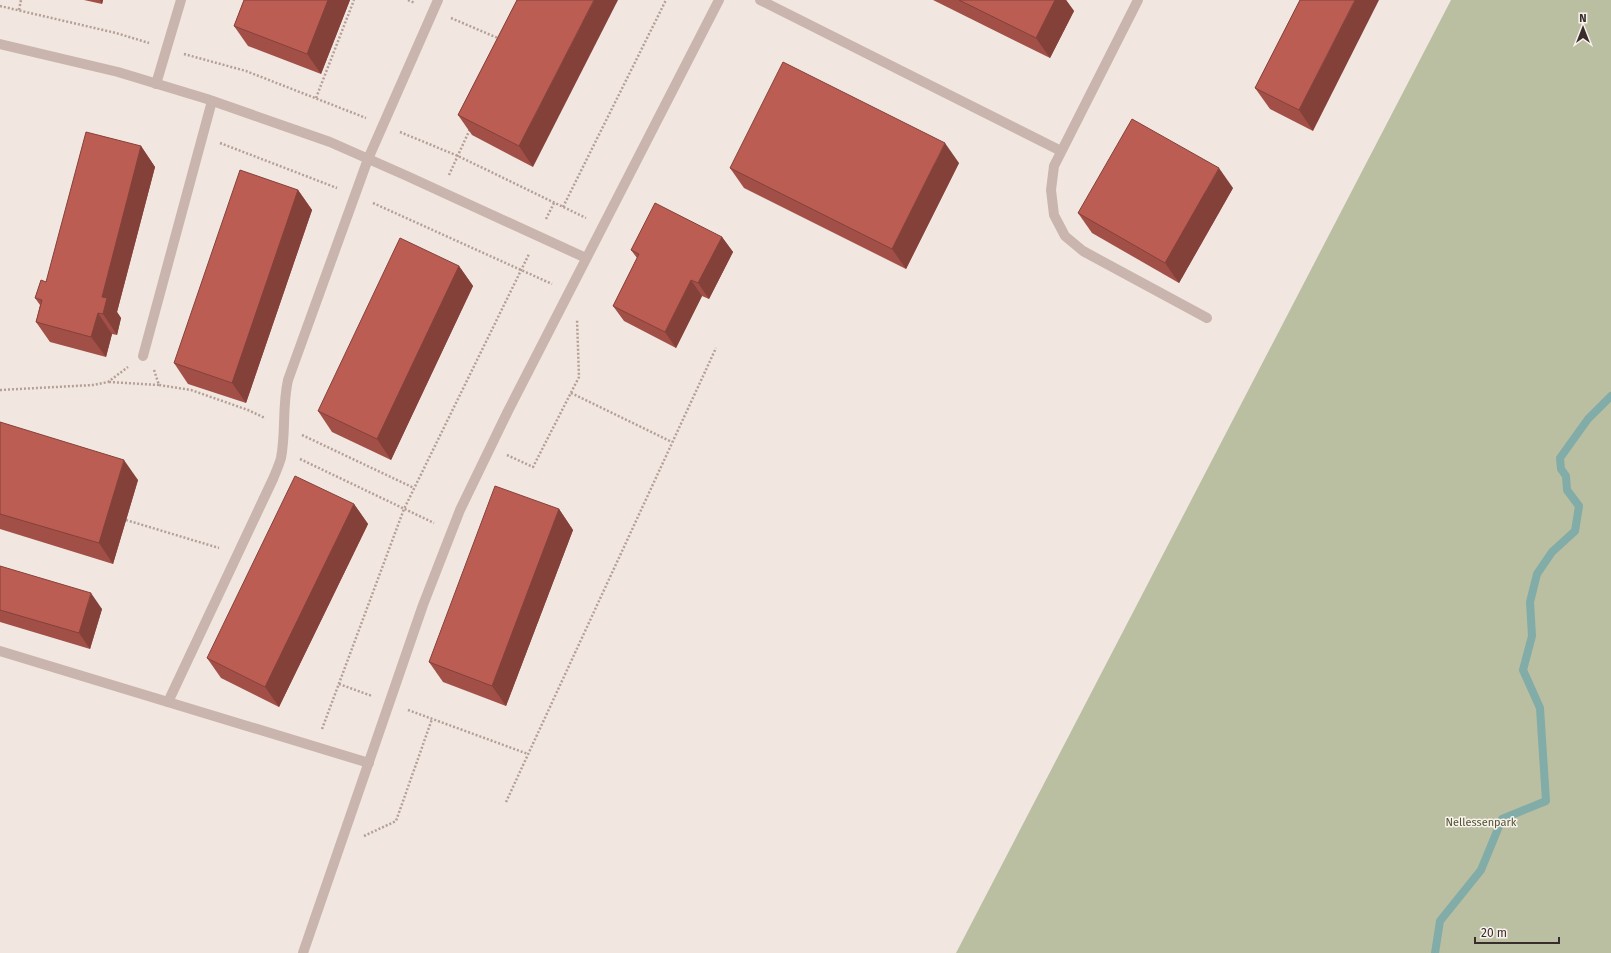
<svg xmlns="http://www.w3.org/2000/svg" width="1611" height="953" font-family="'Fira Sans',sans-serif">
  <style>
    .green { fill: #babfa1 }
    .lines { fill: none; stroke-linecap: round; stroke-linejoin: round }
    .stream { stroke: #81aca8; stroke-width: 8 }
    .path { stroke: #b59f97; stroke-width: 2.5; stroke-dasharray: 2 2; stroke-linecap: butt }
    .lane { stroke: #c9b5ad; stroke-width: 10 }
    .wall { fill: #a25047 }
    .shaded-wall { fill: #84413a }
    .building { fill: #bc5d53; stroke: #84413a }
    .labels { text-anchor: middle; stroke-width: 3; stroke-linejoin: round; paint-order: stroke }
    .park-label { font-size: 11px; fill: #4c5430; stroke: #f9f1ec }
  </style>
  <rect width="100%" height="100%" fill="#f1e7e0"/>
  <path class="green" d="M1451,0H1611V953H956Z"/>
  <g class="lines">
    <path class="stream" d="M1435,953L1440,921L1481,870L1502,819L1546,801L1540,708L1523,670L1532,636L1530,602L1537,574L1552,552L1575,531L1579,506L1567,490L1566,476L1561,469L1560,458L1588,419L1611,396"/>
    <g class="path">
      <path d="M408,0L415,3"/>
      <path d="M0,6L116,33L149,43"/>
      <path d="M19,10L21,0"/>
      <path d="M451,18L500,39"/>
      <path d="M184,54L246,71L366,118"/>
      <path d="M316,98L354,0"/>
      <path d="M400,132L458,156L586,218"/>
      <path d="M220,143L337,188"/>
      <path d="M449,175L470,129"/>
      <path d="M373,203L552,284"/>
      <path d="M563,207L666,0"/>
      <path d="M546,219L554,203"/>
      <path d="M154,370L159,385L191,390L248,410L265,418"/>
      <path d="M109,382L159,385"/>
      <path d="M0,390L93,385L108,382L128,367"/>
      <path d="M571,393L672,442"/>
      <path d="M302,435L414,488"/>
      <path d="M507,455L533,467L579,377L577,319"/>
      <path d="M300,459L434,523"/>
      <path d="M126,520L219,548"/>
      <path d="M339,684L372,696"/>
      <path d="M408,710L528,754"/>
      <path d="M322,729L404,509L529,254"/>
      <path d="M506,802L716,348"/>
      <path d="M364,836L396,821L432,719"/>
    </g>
    <g class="lane">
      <path d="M760,0L1061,151"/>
      <path d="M1138,0L1054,166L1051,190L1054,215L1065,236L1083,251L1207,318"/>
      <path d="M0,44L118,72L207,99L330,142L407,176L586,258"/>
      <path d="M156,84L181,0"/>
      <path d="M143,356L212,101"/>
      <path d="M0,651L369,763"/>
      <path d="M168,702L273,479C276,472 279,465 281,458C286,433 282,406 288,380L368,159L438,0"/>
      <path d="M303,953L423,605L460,510L508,411L719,0"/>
    </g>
  </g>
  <g class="wall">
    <path d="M84,0H103L102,4Z"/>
    <path d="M244,0H350L321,74L248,46L234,26Z"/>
    <path d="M517,0L533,167L472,135L458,115Z"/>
    <path d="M933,0H1066L1074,11L1050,58Z"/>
    <path d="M1300,0L1313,131L1270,109L1255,88Z"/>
    <path d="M141,146L155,167L117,312L121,318L117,335L112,334L106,357L50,342L36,322L40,305L35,298L46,282Z"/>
    <path d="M959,163L906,269L744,188L730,168Z"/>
    <path d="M1233,188L1179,283L1092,233L1078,213Z"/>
    <path d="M298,190L312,210L246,403L188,384L174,363Z"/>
    <path d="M722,237L733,252L709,299L702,296L676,348L624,321L613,306L637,258L631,250Z"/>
    <path d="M459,266L473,286L391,460L332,432L318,411Z"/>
    <path d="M0,422L138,480L113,564L0,529Z"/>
    <path d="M354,504L368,524L279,707L221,678L207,658Z"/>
    <path d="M559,509L573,530L506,706L443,682L429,662Z"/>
    <path d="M0,566L102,609L90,649L0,622Z"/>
  </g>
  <g class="shaded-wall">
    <path d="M100,0H103L102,4Z"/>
    <path d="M328,0H350L321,74L307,54Z"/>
    <path d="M594,0H618L533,167L519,146Z"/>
    <path d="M1055,0H1066L1074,11L1050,58L1036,38Z"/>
    <path d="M1355,0H1379L1313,131L1299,110Z"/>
    <path d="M945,143L959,163L906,269L892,249Z"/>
    <path d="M141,146L155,167L117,312L121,318L117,335L103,314L102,297Z"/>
    <path d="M1219,168L1233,188L1179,283L1165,263Z"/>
    <path d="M298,190L312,210L246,403L232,383Z"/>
    <path d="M722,237L733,252L709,299L698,283Z"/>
    <path d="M459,266L473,286L391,460L377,439Z"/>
    <path d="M691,280L702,296L676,348L665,332Z"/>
    <path d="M98,313L112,334L106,357L91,337Z"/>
    <path d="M124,460L138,480L113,564L99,543Z"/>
    <path d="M354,504L368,524L279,707L265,687Z"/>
    <path d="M559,509L573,530L506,706L492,686Z"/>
    <path d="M91,593L102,609L90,649L79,633Z"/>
  </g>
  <g class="building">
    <path d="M244,0H328L307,54L234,26Z"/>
    <path d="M517,0H594L519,146L458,115Z"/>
    <path d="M959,0H1055L1036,38Z"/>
    <path d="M1300,0H1355L1299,110L1255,88Z"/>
    <path d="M783,62L945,143L892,249L730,168Z"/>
    <path d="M1132,119L1219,168L1165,263L1078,213Z"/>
    <path d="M86,132L141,146L102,297L107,298L103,314L98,313L91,337L36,322L42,300L35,298L41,280L46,282Z"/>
    <path d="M240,170L298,190L232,383L174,363Z"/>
    <path d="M655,203L722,237L698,283L691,280L665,332L613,306L639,254L631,250Z"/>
    <path d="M400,238L459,266L377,439L318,411Z"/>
    <path d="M0,422L124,460L99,543L0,514Z"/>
    <path d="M295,476L354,504L265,687L207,658Z"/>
    <path d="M495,486L559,509L492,686L429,662Z"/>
    <path d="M0,566L91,593L79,633L0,610Z"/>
  </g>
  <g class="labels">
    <g class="park-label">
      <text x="1481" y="826">Nellessenpark</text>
    </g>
  </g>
  <g transform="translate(1583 28)" stroke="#f9f1ec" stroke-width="3" paint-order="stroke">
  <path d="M0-3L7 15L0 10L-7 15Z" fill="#382d2b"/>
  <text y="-6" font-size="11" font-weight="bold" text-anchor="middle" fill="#382d2b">N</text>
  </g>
  <path d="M1475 937v6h84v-6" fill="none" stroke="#382d2b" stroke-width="2"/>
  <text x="1481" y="937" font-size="12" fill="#382d2b" stroke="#f9f1ec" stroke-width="3" paint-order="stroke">20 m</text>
</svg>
